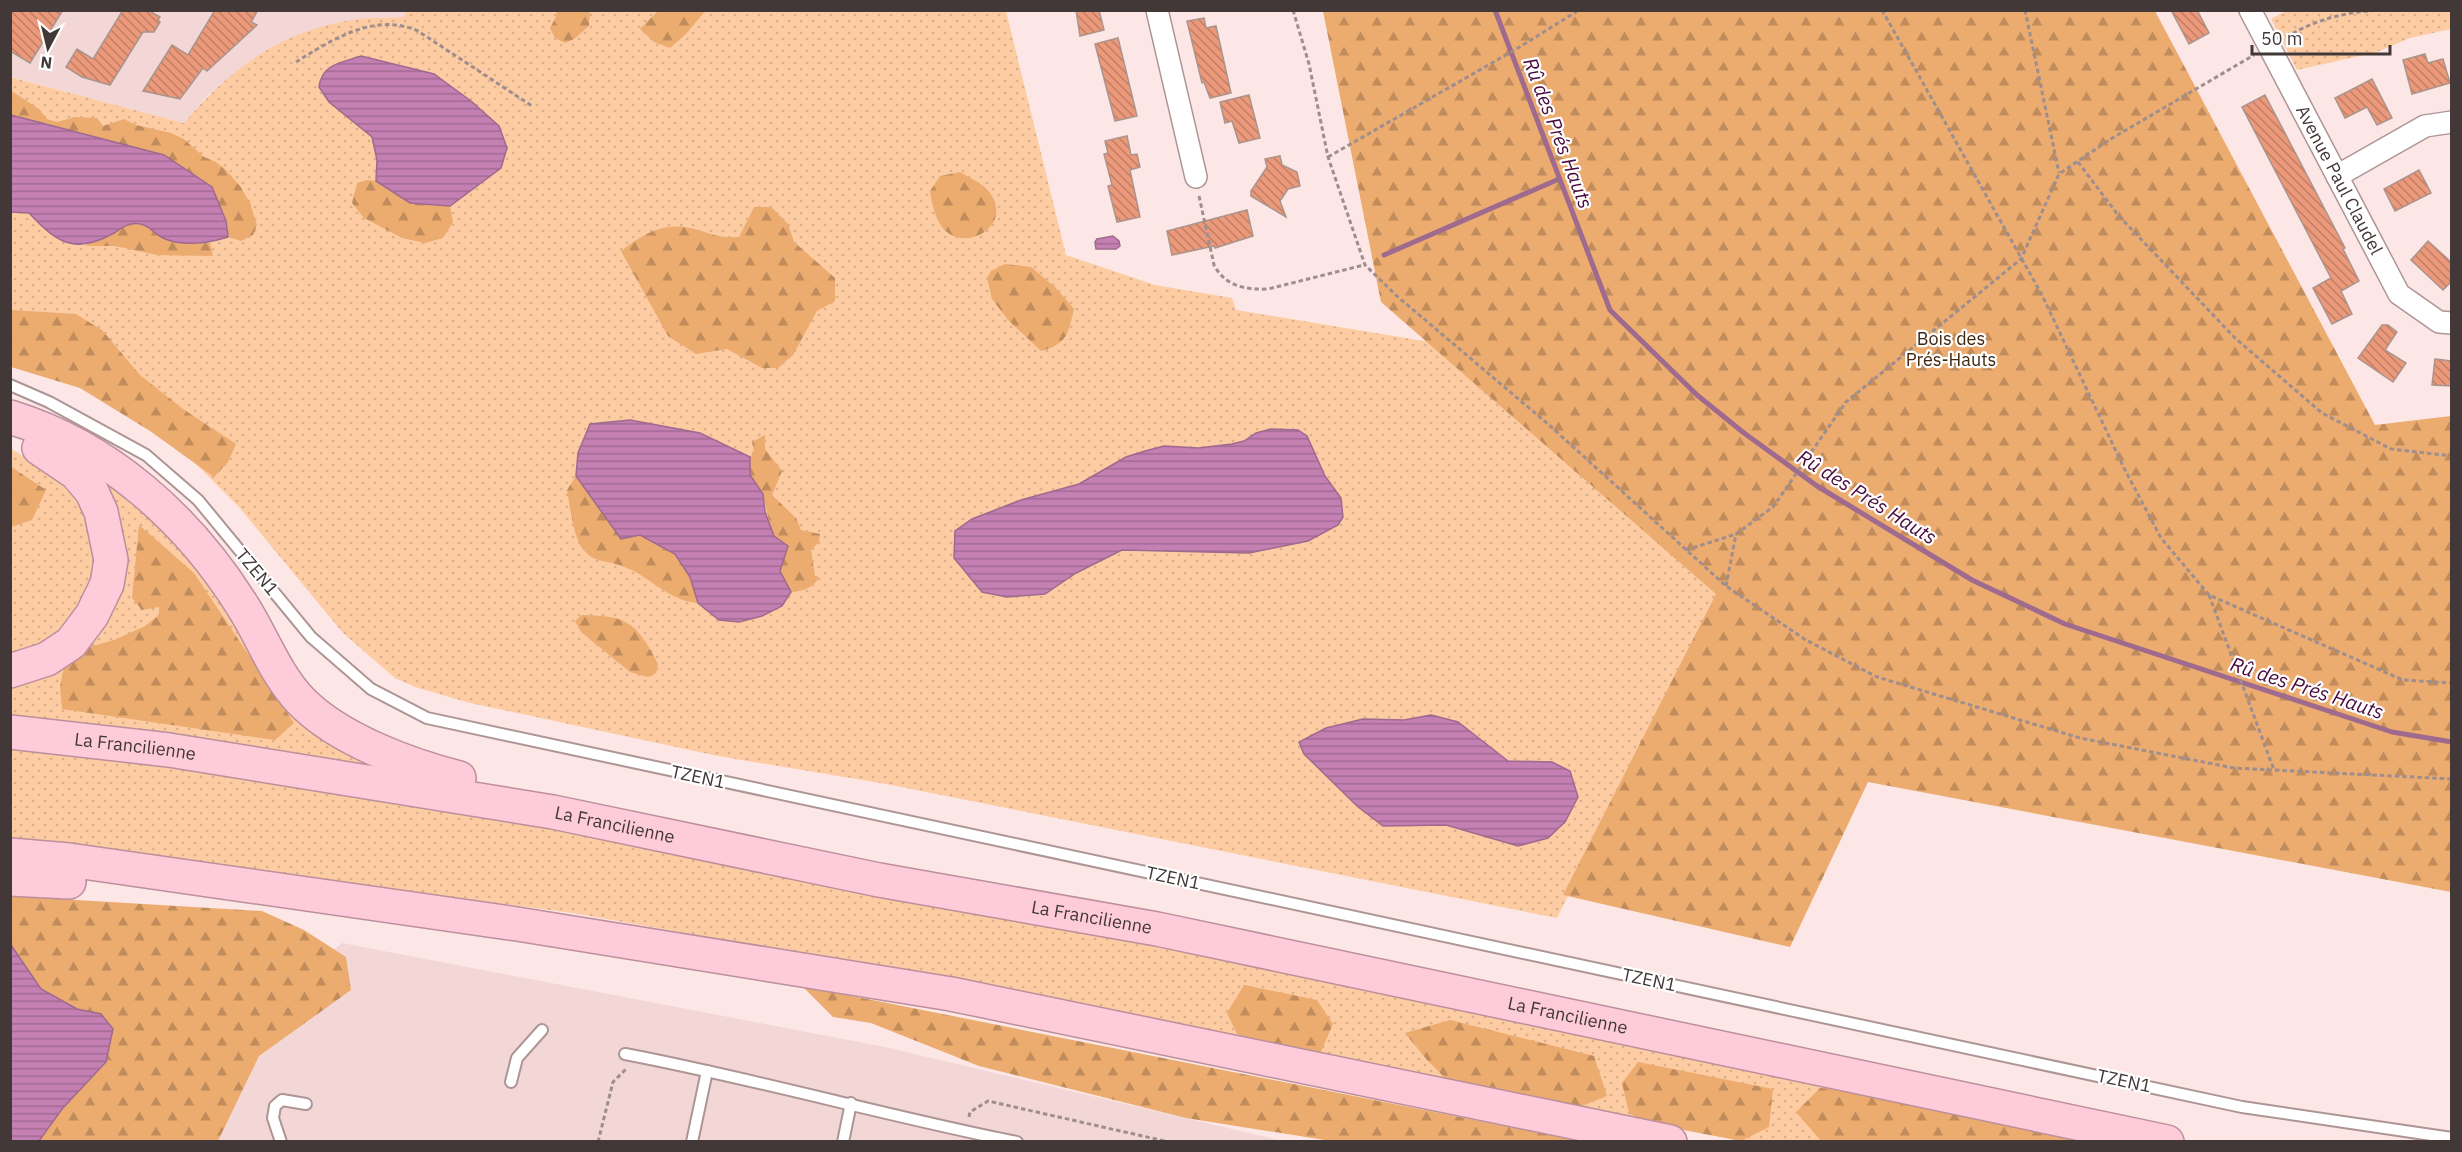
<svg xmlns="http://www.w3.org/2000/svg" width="2462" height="1152" font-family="'IBM Plex Sans',sans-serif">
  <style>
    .built { fill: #f3d7d7 }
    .grass { fill: url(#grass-dots) }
    .forest { fill: url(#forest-firs) }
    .water { fill: url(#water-rules); stroke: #9e6a8e; stroke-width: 1.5 }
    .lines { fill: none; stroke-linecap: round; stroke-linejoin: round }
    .stream { stroke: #9e6a8e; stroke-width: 5 }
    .building { fill: url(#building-back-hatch); stroke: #aa948c; stroke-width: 1.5 }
    .service-casing { stroke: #ad9594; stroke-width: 14 }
    .minor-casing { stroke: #ad9594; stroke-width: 24 }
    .trunk-casing { stroke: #bc8f9c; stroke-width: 36 }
    .path { stroke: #9e8e8e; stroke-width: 3; stroke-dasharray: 4.5 3; stroke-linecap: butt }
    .service { stroke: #fff; stroke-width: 10 }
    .minor { stroke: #fff; stroke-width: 21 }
    .trunk { stroke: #fecbdb; stroke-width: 33 }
    .labels { text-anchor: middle; stroke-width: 4.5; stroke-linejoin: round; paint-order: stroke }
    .street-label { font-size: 18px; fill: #423838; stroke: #fff }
    .park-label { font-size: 18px; fill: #41270d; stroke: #fff }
    .water-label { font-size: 20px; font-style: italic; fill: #48093d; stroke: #fff }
  </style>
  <defs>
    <pattern id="grass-dots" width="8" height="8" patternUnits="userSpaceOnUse" patternTransform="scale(1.5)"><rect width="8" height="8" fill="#fdcca2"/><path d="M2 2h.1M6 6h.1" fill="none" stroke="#dab08c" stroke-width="1.8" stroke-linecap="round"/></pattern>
    <pattern id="forest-firs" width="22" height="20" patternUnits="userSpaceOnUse" patternTransform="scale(1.5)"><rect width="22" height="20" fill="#ecab6f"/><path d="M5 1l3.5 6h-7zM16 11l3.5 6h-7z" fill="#c18c5c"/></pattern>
    <pattern id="water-rules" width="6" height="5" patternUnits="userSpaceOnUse" patternTransform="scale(1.5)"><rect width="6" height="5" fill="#c580b3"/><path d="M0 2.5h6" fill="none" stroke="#a26a93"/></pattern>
    <pattern id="building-back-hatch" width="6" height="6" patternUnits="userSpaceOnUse" patternTransform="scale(1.5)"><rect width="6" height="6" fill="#eb997a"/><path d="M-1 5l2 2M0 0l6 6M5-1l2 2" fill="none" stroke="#c07e65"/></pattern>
  </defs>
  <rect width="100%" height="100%" fill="#fce7e6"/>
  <g class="built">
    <path d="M10,11H406L405,17L359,19L209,94L184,123L11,77Z"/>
    <path d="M342,943L885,1047L1283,1141L174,1142L237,1027Z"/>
  </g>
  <g class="grass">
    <path d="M406,11H1006L1066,255L1155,285L1232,298L1236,310L1430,342L1722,584L1557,918L886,784L718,756L470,703L415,687L395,678L343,633L238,506L198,466L174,445L99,396L11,356L10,77L184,123C231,67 284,29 358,19C373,17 389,18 404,17Z"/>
    <path d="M2286,11H2451V29L2410,38L2377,52L2297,70L2271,19Z"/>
    <path d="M10,448L67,483L92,525L96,555L94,585L60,638L10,659Z"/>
    <path d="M68,451L146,506L382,768L11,719L10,683L115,587Z"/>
    <path d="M11,745L192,766L609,837L958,903L2097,1141H1744L840,960L572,913L11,839Z"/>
  </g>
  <g class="forest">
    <path d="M706,10L686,34L670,48L654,42L640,29L658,11Z"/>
    <path d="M557,11H590L589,26L574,39L565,43L555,38L550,28L556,17Z"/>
    <path d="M1323,11H2155L2375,425L2451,416V892L1868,782L1790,947L1563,895L1716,594L1381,302Z"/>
    <path d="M10,90L39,109L47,119L57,122L75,117L97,118L103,126L124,119L136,125L171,133L184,139L204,157L216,162L226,170L240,186L250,203L257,225L253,235L241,241L228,237L226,221L212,187L164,156L11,115Z"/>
    <path d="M960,172C970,178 983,183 990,193C1012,223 972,250 948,233C936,224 932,204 930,191L940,176Z"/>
    <path d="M367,180L376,181L410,203L450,206L453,222L443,238L425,243L402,238L364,218L352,203L357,183Z"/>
    <path d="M754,207H771L788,224L794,242L835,278V301L817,311L793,355L778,368H762L727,349L696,354L668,336L621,251C645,232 667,220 698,230C714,235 721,238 739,237Z"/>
    <path d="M128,224C151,223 149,233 167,239C180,243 196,242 210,243L213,256L157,255L115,246H85Z"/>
    <path d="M1005,264L1031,267L1055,287L1074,309C1068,333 1068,344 1041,351L1008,320L992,299L987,278L991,271Z"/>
    <path d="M11,310L76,314L102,330L140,375L183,409L236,444L228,462L214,477L150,431L80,388L11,367Z"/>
    <path d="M765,435V449L782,471L772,495L796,518L801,530L820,534L819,542L811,550L815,576L819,577C814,588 803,591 791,592L780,571L763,494L750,475V457L754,452L752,442Z"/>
    <path d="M10,466L46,490L32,520L11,527Z"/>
    <path d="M576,476L621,539L640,535L675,554L690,577L698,603C665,600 649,574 619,565C605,560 593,563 582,548C573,535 570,506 567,490Z"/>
    <path d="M139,525L194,573L294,723L275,740L62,709L60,686L65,663L89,647L114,640L145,626L159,615V607L142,610L132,598Z"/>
    <path d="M582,615C628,616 636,622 658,664L656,673L648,677L630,672L581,632L575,621Z"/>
    <path d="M10,896L262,911L304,930L346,957L351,990L259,1056L218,1141H11Z"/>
    <path d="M1244,985L1317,1000L1333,1024L1320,1054L1239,1038L1227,1013Z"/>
    <path d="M802,986L1580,1141H1331L1186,1118L979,1066L871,1023L833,1017Z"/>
    <path d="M1450,1020L1594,1056L1607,1096L1577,1108L1448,1081L1427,1060L1405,1033Z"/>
    <path d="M1638,1062L1773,1089L1769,1127L1741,1141L1647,1123L1629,1113L1622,1083Z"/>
    <path d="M1820,1088L1850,1090L2097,1141H1821L1796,1112Z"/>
  </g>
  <g class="water">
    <path d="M361,56L434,74L471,101L499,126L507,148L501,168L450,206L410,203L376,181L377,160L372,137L329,102L319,87C322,63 342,63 361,56Z"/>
    <path d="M11,115L164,155L212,187L226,221L228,237C209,243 182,247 163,238C155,234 149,225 140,224C129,222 122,228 114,233C75,255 57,243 29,213L11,212Z"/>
    <path d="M1113,236L1119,241L1120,246L1116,249H1096L1095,242L1097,239Z"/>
    <path d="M630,420L700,433L750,457V475L763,494L765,512L774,536L788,546L780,571L791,592L782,606L762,616L739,622L719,620L698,603L690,577L675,554L640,535L621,539L576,476L578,453L590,424Z"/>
    <path d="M1271,429L1298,430L1307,436L1325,476L1341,498L1343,517L1338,525L1308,541L1249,553L1122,550L1076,573L1045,594L1007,597L982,592L954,558L955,531L972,519L1021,500L1079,484L1126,457L1145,451L1164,446L1198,448L1232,444L1244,441L1256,433Z"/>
    <path d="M1431,715L1458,722L1508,761L1552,762L1570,771L1578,797L1565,822L1548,838L1518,846L1446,825L1383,826L1357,806L1304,754L1299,742L1326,728L1363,719L1404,720Z"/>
    <path d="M11,945L41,989L77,1009L101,1014L113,1029L106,1062L62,1109L39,1141H11Z"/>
  </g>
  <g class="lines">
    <g class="stream">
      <path d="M1495,10L1610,310L1697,395L1744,433L1817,486L1972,580L2065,624L2392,732L2452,742"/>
      <path d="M1384,255L1559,179"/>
    </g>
  </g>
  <g class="building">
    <path d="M10,10H63L30,63L10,51Z"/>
    <path d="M123,10H148L160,17L158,20L160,22L154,32H143L110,85L82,77L66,67L77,49L93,59Z"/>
    <path d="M215,10H258L251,22L257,25L207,71L203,68L180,99L143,91L172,45L188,55Z"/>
    <path d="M1076,10H1099L1104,30L1080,36Z"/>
    <path d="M2171,10H2197L2209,33L2189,44Z"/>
    <path d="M1204,18L1206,28L1216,26L1231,93L1210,98L1204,82L1202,83L1187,21Z"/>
    <path d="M1118,38L1137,116L1115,121L1095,44Z"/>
    <path d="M2425,54L2428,63L2443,59L2450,83L2412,94L2403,60Z"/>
    <path d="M2372,79L2392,118L2377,125L2367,107L2345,118L2335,98Z"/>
    <path d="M1249,95L1260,138L1239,143L1232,121L1225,123L1220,102Z"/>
    <path d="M2265,95L2345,248L2343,249L2359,281L2341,291L2352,314L2332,324L2313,288L2331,278L2242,107Z"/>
    <path d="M1127,136L1131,155L1137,154L1140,167L1130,170L1140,217L1117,222L1108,186L1112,185L1104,154L1108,153L1105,141Z"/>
    <path d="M1280,156L1282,165L1297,172L1300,186L1288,189L1280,201L1286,217L1251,196V191L1267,167L1265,159Z"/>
    <path d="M2419,170L2431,193L2395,211L2384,189Z"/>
    <path d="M1247,210L1253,236L1215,248L1214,246L1172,255L1167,231Z"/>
    <path d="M2428,241L2451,262V282L2443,290L2411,260Z"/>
    <path d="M2382,325H2388L2397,332L2385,350L2406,363L2393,382L2358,358Z"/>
    <path d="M2435,359L2451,361V386L2432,385Z"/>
  </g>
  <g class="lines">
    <g class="service-casing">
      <g id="service">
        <path d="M10,385L49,402L146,455L198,500L311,637L371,689L427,718L2242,1107L2452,1138"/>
        <path d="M625,1054C757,1079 886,1116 1017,1142"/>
        <path d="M511,1082L517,1058L542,1030"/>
        <path d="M281,1142L273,1118L275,1106L282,1100L306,1104"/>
        <path d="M692,1142L707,1071"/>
        <path d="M843,1142L851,1103"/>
      </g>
    </g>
    <g class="minor-casing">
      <g id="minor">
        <path d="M1157,10L1196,177"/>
        <path id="s1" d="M2250,10L2399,294L2439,322L2452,323"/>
        <path d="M2337,176L2425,126L2452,122"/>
      </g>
    </g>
    <g class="trunk-casing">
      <g id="trunk">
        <path d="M10,417C108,447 188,519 242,605C262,636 275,674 301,701C338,739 408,765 459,778"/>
        <path d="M10,671L47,659L71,643L92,615L107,584L111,560L101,512L92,492L76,473L39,448"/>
        <path id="s2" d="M10,732L169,750L553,812L879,880L1157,929L2167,1142"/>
        <path d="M10,855L69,860L517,924L951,994L1670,1142"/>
        <path d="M10,879L69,882"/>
      </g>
    </g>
    <g class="path">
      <path d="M1293,10L1309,64L1328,157L1365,265L1398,297L1548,424L1726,586L1806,640L1877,677L2080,738L2234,768L2452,779"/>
      <path d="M1882,10L2042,295L2124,468L2161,538L2209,595L2403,680L2452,683"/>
      <path d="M2025,10L2059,173"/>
      <path d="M2286,37C2317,19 2345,12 2381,10"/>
      <path d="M296,62C333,39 375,12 418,31L532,106"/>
      <path d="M1328,157L1518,48L1579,10"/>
      <path d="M2078,162L2118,215L2235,338L2322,413L2391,449L2452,456"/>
      <path d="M1199,196L1214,265C1225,286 1245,290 1268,289L1364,265"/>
      <path d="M1686,550L1736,534L1773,507L1846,402L2021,259L2059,174L2109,140L2254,55"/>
      <path d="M1726,586L1736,534"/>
      <path d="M2209,595L2274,770"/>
      <path d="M969,1117L970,1112L988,1101L1169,1142"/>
      <path d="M598,1142L613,1082L627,1068"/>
    </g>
    <use href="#service" class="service"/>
    <use href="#minor" class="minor"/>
    <use href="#trunk" class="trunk"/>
  </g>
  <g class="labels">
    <g class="street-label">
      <text dy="6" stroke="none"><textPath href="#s1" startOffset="192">Avenue Paul Claudel</textPath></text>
      <text transform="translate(257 572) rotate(50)" y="6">TZEN1</text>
      <text dy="6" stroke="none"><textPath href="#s2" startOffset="126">La Francilienne</textPath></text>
      <text transform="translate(698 777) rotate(12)" y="6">TZEN1</text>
      <text dy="6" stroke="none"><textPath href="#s2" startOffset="612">La Francilienne</textPath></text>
      <text transform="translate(1173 878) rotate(12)" y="6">TZEN1</text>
      <text dy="6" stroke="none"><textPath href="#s2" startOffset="1098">La Francilienne</textPath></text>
      <text transform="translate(1649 980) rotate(12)" y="6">TZEN1</text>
      <text dy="6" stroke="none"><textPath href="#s2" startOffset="1584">La Francilienne</textPath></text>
      <text transform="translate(2124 1081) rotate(12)" y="6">TZEN1</text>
    </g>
    <g class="park-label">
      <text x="1951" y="345">Bois des<tspan x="1951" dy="21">Prés-Hauts</tspan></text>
    </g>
    <g class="water-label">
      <text transform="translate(1558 133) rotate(69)" y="7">Rû des Prés Hauts</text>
      <text transform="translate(1867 497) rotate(32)" y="7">Rû des Prés Hauts</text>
      <text transform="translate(2307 688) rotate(18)" y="7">Rû des Prés Hauts</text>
    </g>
  </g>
  <rect width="2462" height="1152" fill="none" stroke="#423838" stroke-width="24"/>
  <g transform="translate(48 48) rotate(187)" stroke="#ffffff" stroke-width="4.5" paint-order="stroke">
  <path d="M0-4.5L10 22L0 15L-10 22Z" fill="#423838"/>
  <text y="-9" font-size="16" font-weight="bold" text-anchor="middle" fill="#423838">N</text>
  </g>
  <path d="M2252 45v9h138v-9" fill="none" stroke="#423838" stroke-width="3"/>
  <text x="2261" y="45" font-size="18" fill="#423838" stroke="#ffffff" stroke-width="4.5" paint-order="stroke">50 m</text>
</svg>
